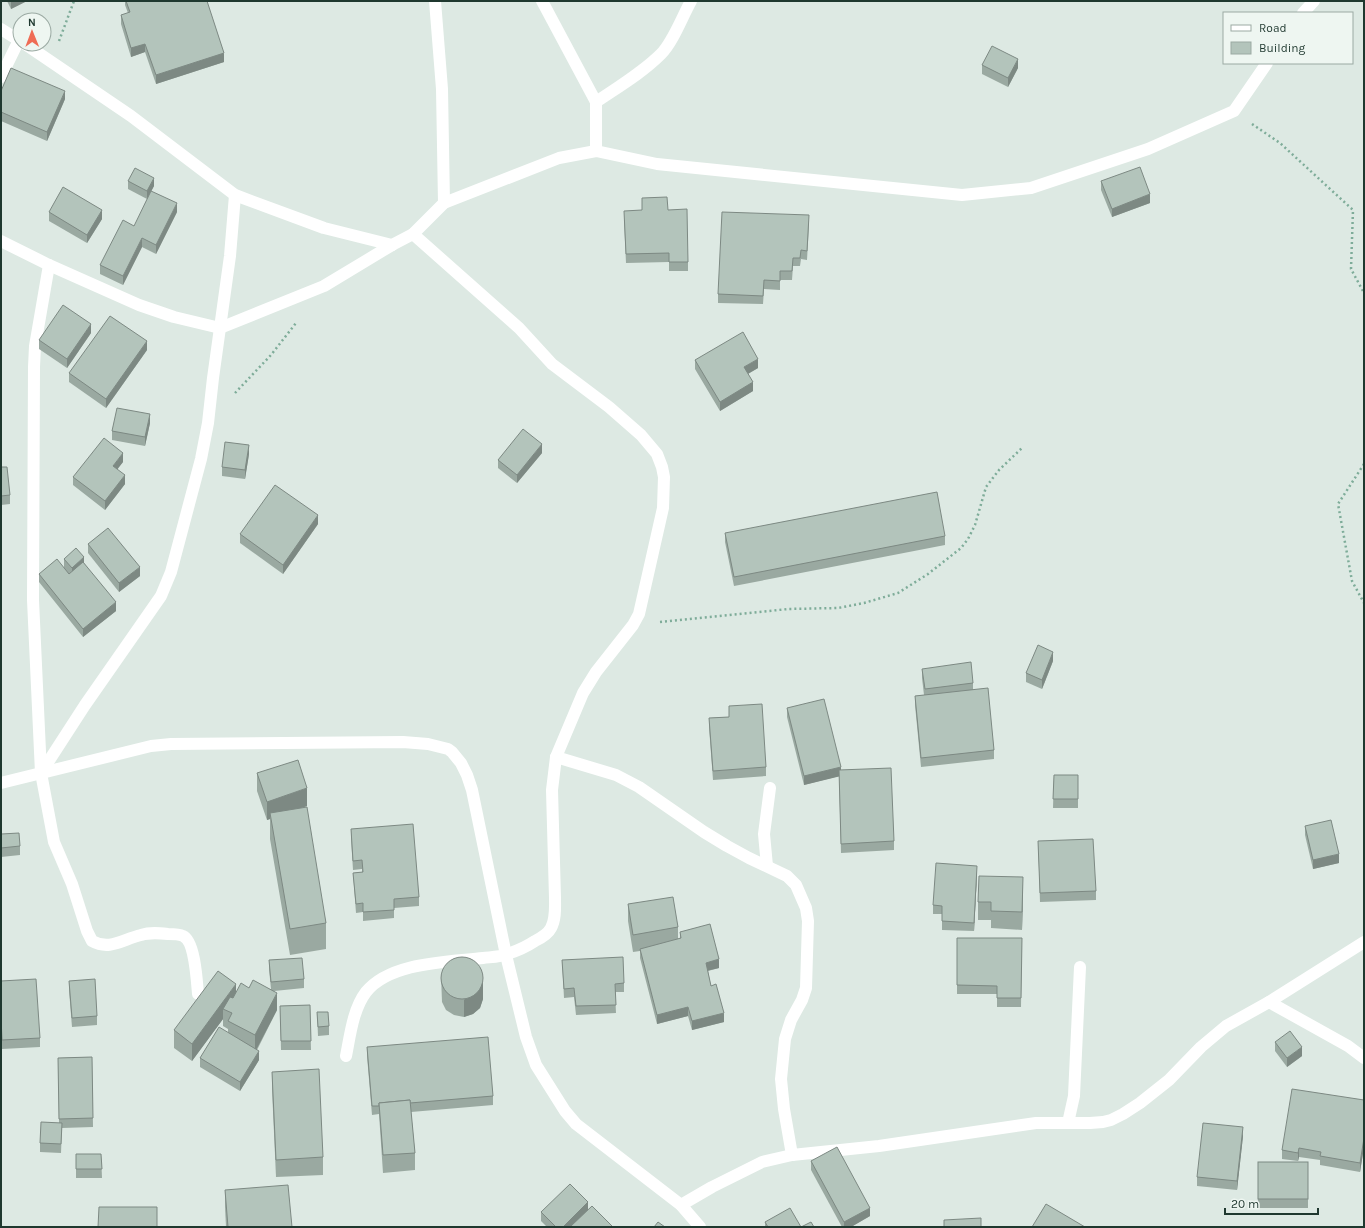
<svg xmlns="http://www.w3.org/2000/svg" width="1365" height="1228" font-family="Karla,sans-serif">
  <style>
    .lines { fill: none; stroke-linecap: round; stroke-linejoin: round }
    .path { stroke: #7eac99; stroke-width: 2.5; stroke-dasharray: 2 3; stroke-linecap: butt }
    .street { stroke: #fff; stroke-width: 12 }
    .wall { fill: #9aa9a1 }
    .shaded-wall { fill: #7d8983 }
    .building { fill: #b3c4bb; stroke: #7d8983 }
  </style>
  <rect width="100%" height="100%" fill="#dde9e3"/>
  <g class="lines">
    <g class="path">
      <path d="M59,41L74,1"/>
      <path d="M1252,124L1280,143L1353,210L1351,269L1364,293"/>
      <path d="M235,393L271,355L296,323"/>
      <path d="M1364,464L1338,504L1352,581L1364,603"/>
      <path d="M660,622L788,609L838,608L864,603L898,593L928,574L961,548L968,539L975,525L986,487L999,470L1023,447"/>
    </g>
    <g class="street">
      <path d="M435,1L442,89L444,203"/>
      <path d="M542,1L596,102V151"/>
      <path d="M1303,13L1314,1"/>
      <path d="M1,29L20,41"/>
      <path d="M25,44L131,116L235,195L324,228L392,245"/>
      <path d="M1,77L19,40"/>
      <path d="M596,102C618,87 642,73 661,54C673,42 682,17 691,1"/>
      <path d="M1,241L49,265L139,305L174,317L220,328L324,286L392,245L413,234L444,203L559,158L596,151L657,164L962,195L1031,188L1148,149L1234,111L1267,63"/>
      <path d="M49,265L35,346L34,367L33,600L41,773L54,842L72,884L87,931L92,941C110,951 123,939 141,935C150,932 159,933 168,934C173,934 179,934 183,936C195,941 197,983 198,994"/>
      <path d="M556,757L616,775L639,787L704,832L727,846L749,858L787,876L796,885L806,908L808,921L806,988L802,1000L791,1020L785,1039L781,1079L784,1109L792,1155"/>
      <path d="M41,773L85,705L161,596L171,572L201,459L208,423L213,378L230,256L235,195"/>
      <path d="M1,783L151,746L171,744L403,742L428,744L448,749L452,752L461,763L467,775L472,790L506,955L526,1037L536,1065L565,1111L576,1124L681,1205L700,1227"/>
      <path d="M767,866L764,834L770,788"/>
      <path d="M1269,1002L1348,1046L1364,1058"/>
      <path d="M346,1056C350,1036 353,1009 366,992C390,962 448,962 483,958C491,957 500,957 507,954C517,951 526,947 535,941C541,938 548,934 551,928C556,919 555,907 555,898L552,790L556,757L583,693L596,672L633,625L639,614L663,508L664,477L662,467L657,454L641,435L609,407L552,364L519,328L413,234"/>
      <path d="M1068,1123L1074,1096L1080,967"/>
      <path d="M681,1205L712,1187L762,1162L792,1155L879,1146L1036,1123H1090L1103,1122L1111,1120L1123,1114L1140,1103L1169,1080L1201,1047L1226,1026L1269,1002L1364,942"/>
    </g>
  </g>
  <g class="wall">
    <path d="M7,1H27L11,9Z"/>
    <path d="M125,1H207L224,62L156,84L145,52L131,57L121,24V15L128,13L125,5Z"/>
    <path d="M982,65L1018,68L1008,87L982,74Z"/>
    <path d="M1,91L65,99L47,141L1,121Z"/>
    <path d="M128,181L154,186L147,199L128,189Z"/>
    <path d="M1101,181L1150,203L1112,217L1101,190Z"/>
    <path d="M668,210L688,262V271H669V262L626,263L624,220Z"/>
    <path d="M49,212L102,219L87,243L49,221Z"/>
    <path d="M177,212L156,254L142,247L123,285L100,274V265L134,226Z"/>
    <path d="M809,224L807,260L801,259L800,266H793L792,280H780V290L764,289L763,304L718,303V294Z"/>
    <path d="M91,333L67,368L39,349V340Z"/>
    <path d="M147,350L106,408L69,382V373Z"/>
    <path d="M695,360L758,368L748,374L753,391L720,411L695,369Z"/>
    <path d="M150,423L145,446L112,440V431Z"/>
    <path d="M542,453L517,483L498,468V460Z"/>
    <path d="M249,454L245,479L222,476V467Z"/>
    <path d="M123,462L117,469L125,484L105,510L73,485V477Z"/>
    <path d="M1,467L10,495V504L1,505Z"/>
    <path d="M318,524L283,574L240,543V534Z"/>
    <path d="M725,533L945,536V545L734,586L725,542Z"/>
    <path d="M88,544L140,576L119,592L88,553Z"/>
    <path d="M64,559L84,563L116,611L83,637L39,582V574L64,567Z"/>
    <path d="M1053,661L1042,689L1026,682V673Z"/>
    <path d="M922,669L973,683V690L994,750V759L921,767L915,705V696L924,695L922,678Z"/>
    <path d="M729,706L766,767V776L713,780L709,727V718L729,717Z"/>
    <path d="M787,708L841,770L894,841V850L841,853L839,776L804,785L787,717Z"/>
    <path d="M257,773L307,806L302,808L326,923V949L290,955L270,839V819L267,820L257,791Z"/>
    <path d="M1054,775H1078V808H1053Z"/>
    <path d="M1305,826L1339,863L1313,869L1305,835Z"/>
    <path d="M351,829L419,897V906L394,908V918L363,921V912L356,913L353,873L362,872V869L353,870L351,838Z"/>
    <path d="M1,834L20,846V855L1,857Z"/>
    <path d="M1038,841L1096,891V900L1040,902Z"/>
    <path d="M977,874L974,931L942,930V914H933V905Z"/>
    <path d="M1023,895L1022,930L991,928V920H978V902Z"/>
    <path d="M628,904L678,927V939H680V932L719,968L708,971L711,986L724,1022L692,1030L688,1016L657,1024L640,958V951L633,952L628,921Z"/>
    <path d="M957,938H1022L1021,1007H997V994H957Z"/>
    <path d="M269,960L304,979V988L274,991L277,1010L257,1050L259,1060L240,1091L200,1067V1058L228,1033V1029L223,1026V1019L192,1061L174,1048V1030L236,992L249,988L271,989L269,969Z"/>
    <path d="M562,960L624,983V992H615L616,1013L576,1015L574,997L564,998Z"/>
    <path d="M441,975L483,999L480,1008L473,1014L464,1017L454,1015L446,1010L442,1002Z"/>
    <path d="M1,981L40,1038V1047L2,1049L1,1026Z"/>
    <path d="M69,981L97,1016V1025L72,1027L69,990Z"/>
    <path d="M310,1005L311,1050H281L280,1006Z"/>
    <path d="M317,1012L329,1026V1035L318,1036Z"/>
    <path d="M1275,1042L1302,1056L1287,1067L1275,1051Z"/>
    <path d="M367,1047L493,1096V1105L411,1112L415,1153V1170L383,1173L379,1114L372,1115L367,1056Z"/>
    <path d="M92,1057L93,1127L62,1128L61,1153L40,1152V1143L59,1123L58,1058Z"/>
    <path d="M272,1072L323,1157V1175L276,1177L272,1089Z"/>
    <path d="M1364,1100V1147L1360,1172L1320,1165V1160L1299,1157L1298,1161L1282,1159V1150Z"/>
    <path d="M1243,1136L1237,1190L1197,1186V1177Z"/>
    <path d="M76,1154H101L102,1178H76Z"/>
    <path d="M811,1161L870,1216L851,1227H842L811,1170Z"/>
    <rect x="1258" y="1162" width="50" height="46"/>
    <path d="M225,1190L292,1227H226L225,1207Z"/>
    <path d="M588,1210L613,1227H547L541,1221V1212Z"/>
    <path d="M765,1222L801,1227H814H765Z"/>
  </g>
  <g class="shaded-wall">
    <path d="M11,1H27L11,9Z"/>
    <path d="M145,44V52L131,57V48Z"/>
    <path d="M224,53V62L156,84V75Z"/>
    <path d="M1018,59V68L1008,87V78Z"/>
    <path d="M65,91V99L47,141V132Z"/>
    <path d="M154,178V186L147,199V191Z"/>
    <path d="M1150,194V203L1112,217V209Z"/>
    <path d="M177,203V212L156,254V245Z"/>
    <path d="M102,210V219L87,243V235Z"/>
    <path d="M142,238V247L123,285V276Z"/>
    <path d="M91,324V333L67,368V359Z"/>
    <path d="M147,341V350L106,408V399Z"/>
    <path d="M758,359V368L744,376V367Z"/>
    <path d="M753,382V391L720,411V402Z"/>
    <path d="M150,414V423L145,446V437Z"/>
    <path d="M542,444V453L517,483V475Z"/>
    <path d="M249,445V454L245,479V470Z"/>
    <path d="M123,453V462L113,475V466Z"/>
    <path d="M125,475V484L105,510V501Z"/>
    <path d="M318,515V524L283,574V565Z"/>
    <path d="M84,557V566L72,577V568Z"/>
    <path d="M140,567V576L119,592V583Z"/>
    <path d="M116,602V611L83,637V629Z"/>
    <path d="M1053,652V661L1042,689V680Z"/>
    <path d="M841,767V776L804,785V776Z"/>
    <path d="M307,788V806L271,818L270,813V819L267,820V802Z"/>
    <path d="M1339,854V863L1313,869V860Z"/>
    <path d="M977,866V874L974,931V923Z"/>
    <path d="M1023,877V895L1022,930V912Z"/>
    <path d="M719,959V968L706,971V963Z"/>
    <path d="M483,982V999L480,1008L473,1014L464,1017V1000Z"/>
    <path d="M236,984V1002L223,1009V1019L192,1061V1044Z"/>
    <path d="M277,993V1010L255,1052V1035Z"/>
    <path d="M688,1007V1016L657,1024V1015Z"/>
    <path d="M724,1013V1022L692,1030V1021Z"/>
    <path d="M1302,1047V1056L1287,1067V1058Z"/>
    <path d="M259,1051V1060L240,1091V1082Z"/>
    <path d="M1243,1127V1136L1237,1190V1181Z"/>
    <path d="M1364,1138V1147L1360,1172V1163Z"/>
    <path d="M1299,1148V1157L1298,1161V1153Z"/>
    <path d="M588,1202V1211L572,1227H563Z"/>
    <path d="M870,1208V1216L851,1227H844V1222Z"/>
  </g>
  <g class="building">
    <path d="M126,1H207L224,53L156,75L145,44L131,48L121,15L130,12Z"/>
    <path d="M992,46L1018,59L1008,78L982,65Z"/>
    <path d="M11,68L65,91L47,132L1,112V91Z"/>
    <path d="M1140,167L1150,194L1112,209L1101,181Z"/>
    <path d="M135,168L154,178L147,191L128,181Z"/>
    <path d="M63,187L102,210L87,235L49,212Z"/>
    <path d="M151,191L177,203L156,245L142,238L123,276L100,265L123,220L134,226Z"/>
    <path d="M667,197L668,210L687,209L688,262H669V253L626,254L624,211L642,210V198Z"/>
    <path d="M722,212L809,215L807,251L801,250L800,258H793L792,271H780V281L764,280L763,296L718,294Z"/>
    <path d="M63,305L91,324L67,359L39,340Z"/>
    <path d="M110,316L147,341L106,399L69,373Z"/>
    <path d="M743,332L758,359L744,367L753,382L720,402L695,360Z"/>
    <path d="M117,408L150,414L145,437L112,431Z"/>
    <path d="M523,429L542,444L517,475L498,460Z"/>
    <path d="M104,438L123,453L113,466L125,475L105,501L73,477Z"/>
    <path d="M225,442L249,445L245,470L222,467Z"/>
    <path d="M1,467H7L10,495L1,496Z"/>
    <path d="M275,485L318,515L283,565L240,534Z"/>
    <path d="M937,492L945,536L734,577L725,533Z"/>
    <path d="M108,528L140,567L119,583L88,544Z"/>
    <path d="M76,548L84,557L72,568L64,559Z"/>
    <path d="M57,559L69,574L83,562L116,602L83,629L39,574Z"/>
    <path d="M1038,645L1053,652L1042,680L1026,673Z"/>
    <path d="M971,662L973,683L925,689L922,669Z"/>
    <path d="M988,688L994,750L921,758L915,696Z"/>
    <path d="M824,699L841,767L804,776L787,708Z"/>
    <path d="M762,704L766,767L713,771L709,718L729,717V706Z"/>
    <path d="M298,760L307,788L267,802L257,773Z"/>
    <path d="M891,768L894,841L841,844L839,770Z"/>
    <path d="M1054,775H1078V799H1053Z"/>
    <path d="M307,807L326,923L290,929L270,813Z"/>
    <path d="M1331,820L1339,854L1313,860L1305,826Z"/>
    <path d="M413,824L419,897L394,899V910L363,912V903L356,904L353,873L363,872L362,860L353,861L351,829Z"/>
    <path d="M19,833L20,846L1,848V834Z"/>
    <path d="M1093,839L1096,891L1040,893L1038,841Z"/>
    <path d="M936,863L977,866L974,923L942,921V906L933,905Z"/>
    <path d="M979,876L1023,877L1022,912L991,911V902H978Z"/>
    <path d="M673,897L678,927L633,935L628,904Z"/>
    <path d="M710,924L719,959L706,963L711,986L716,984L724,1013L692,1021L688,1007L657,1015L640,949L681,938L680,932Z"/>
    <path d="M957,938H1022L1021,998H997V986L957,985Z"/>
    <path d="M623,957L624,983L615,984L616,1005L576,1006L574,988L564,989L562,960Z"/>
    <circle cx="462" cy="978" r="21"/>
    <path d="M302,958L304,979L271,982L269,960Z"/>
    <path d="M218,971L236,984L192,1044L174,1030Z"/>
    <path d="M36,979L40,1038L2,1040L1,1017V981Z"/>
    <path d="M95,979L97,1016L72,1018L69,981Z"/>
    <path d="M253,980L277,993L255,1035L228,1021L232,1013L223,1009L230,997L233,998L241,983L249,988Z"/>
    <path d="M310,1005L311,1041H281L280,1006Z"/>
    <path d="M317,1012H328L329,1026L318,1027Z"/>
    <path d="M219,1027L259,1051L240,1082L200,1058Z"/>
    <path d="M1290,1031L1302,1047L1287,1058L1275,1042Z"/>
    <path d="M488,1037L493,1096L410,1103V1100L379,1103V1106H372L367,1047Z"/>
    <path d="M92,1057L93,1118L59,1119L58,1058Z"/>
    <path d="M319,1069L323,1157L276,1160L272,1072Z"/>
    <path d="M1292,1089L1364,1100V1138L1360,1163L1320,1156L1321,1152L1299,1148L1298,1153L1282,1150Z"/>
    <path d="M410,1100L415,1153L383,1155L379,1103Z"/>
    <path d="M41,1122L62,1123L61,1144L40,1143Z"/>
    <path d="M1203,1123L1243,1127L1237,1181L1197,1177Z"/>
    <path d="M837,1147L870,1208L844,1222L811,1161Z"/>
    <path d="M76,1154H101L102,1169H76Z"/>
    <rect x="1258" y="1162" width="50" height="37"/>
    <path d="M570,1184L588,1202L563,1227H556L541,1212Z"/>
    <path d="M288,1185L292,1227H228L225,1190Z"/>
    <path d="M1046,1204L1085,1227H1032Z"/>
    <path d="M592,1206L613,1227H570Z"/>
    <path d="M99,1207H157V1227H98Z"/>
    <path d="M790,1208L801,1227L811,1222L814,1227H768L765,1222Z"/>
    <path d="M981,1218V1227H944V1220Z"/>
    <path d="M658,1222L665,1227H654Z"/>
  </g>
  <rect width="1365" height="1228" fill="none" stroke="#1f382f" stroke-width="4"/>
  <rect x="1223" y="12" width="130" height="52" fill="#eef6f1" stroke="#9baaa3"/>
  <rect x="1231" y="25" width="20" height="6" fill="#ffffff" stroke="#9baaa3"/>
  <text x="1259" y="32" font-size="12" fill="#1f382f">Road</text>
  <rect x="1231" y="42" width="20" height="12" fill="#b3c4bb" stroke="#9baaa3"/>
  <text x="1259" y="52" font-size="12" fill="#1f382f">Building</text>
  <g transform="translate(32 32) rotate(359)"><circle r="19" fill="#eef6f1" stroke="#9baaa3"/>
  <path d="M0-3L7 15L0 10L-7 15Z" fill="#ef6c55"/>
  <text y="-6" font-size="11" font-weight="bold" text-anchor="middle" fill="#1f382f">N</text>
  </g>
  <path d="M1225 1208v6h93v-6" fill="none" stroke="#1f382f" stroke-width="2"/>
  <text x="1231" y="1208" font-size="12" fill="#1f382f" stroke="#eef6f1" stroke-width="3" paint-order="stroke">20 m</text>
</svg>
